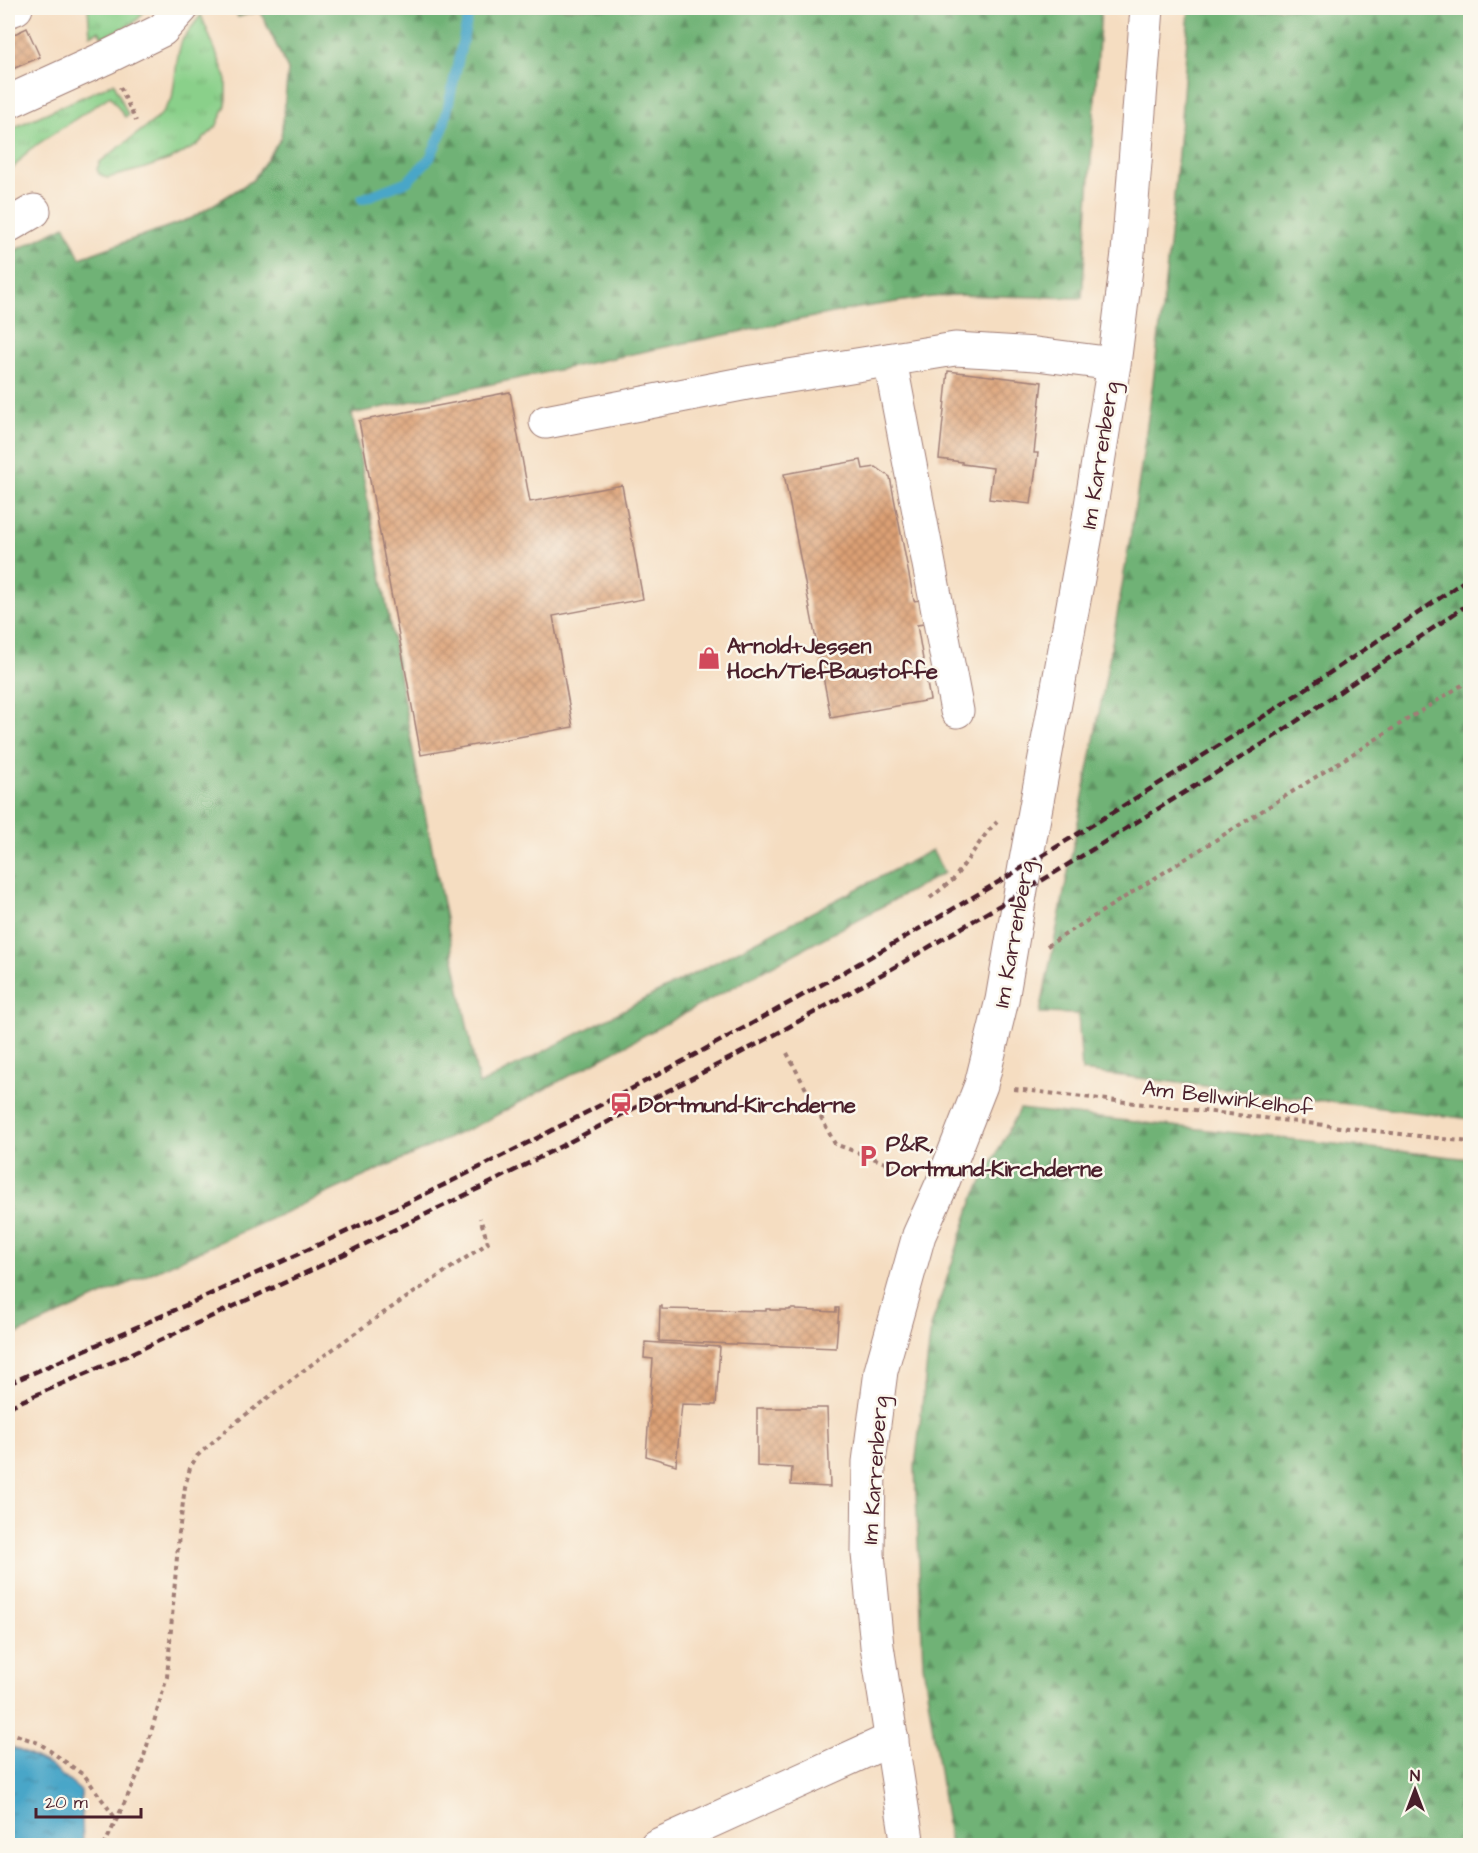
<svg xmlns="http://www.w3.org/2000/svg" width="1478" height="1853" font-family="'Architects Daughter',sans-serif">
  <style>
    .grass { fill: url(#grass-tufts); stroke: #6a785a; stroke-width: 1.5 }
    .forest { fill: url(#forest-firs); stroke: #5c6850; stroke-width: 1.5 }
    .water { fill: url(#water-ripples); stroke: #4a627a; stroke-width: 1.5 }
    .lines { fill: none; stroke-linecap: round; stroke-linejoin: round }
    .stream { stroke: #4aa6c8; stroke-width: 10 }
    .building { fill: url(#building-cross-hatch) }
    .minor-casing { stroke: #a07e76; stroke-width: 35 }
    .path { stroke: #a07e76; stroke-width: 4; stroke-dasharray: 4.5 4.5; stroke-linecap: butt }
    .minor { stroke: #fff; stroke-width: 33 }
    .rail { stroke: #4a1f2b; stroke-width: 4.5; stroke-dasharray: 9 4.5; stroke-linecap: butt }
    .labels { text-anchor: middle; stroke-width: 5; stroke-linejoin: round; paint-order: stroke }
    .street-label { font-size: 22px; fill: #4a1f2b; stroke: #fbf7ec }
    .poi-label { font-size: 22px; font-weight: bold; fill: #4a1f2b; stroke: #fbf7ec; text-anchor: start }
  </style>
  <defs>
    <pattern id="grass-tufts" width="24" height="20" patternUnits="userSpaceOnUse" patternTransform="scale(1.5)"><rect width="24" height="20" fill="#8ad08a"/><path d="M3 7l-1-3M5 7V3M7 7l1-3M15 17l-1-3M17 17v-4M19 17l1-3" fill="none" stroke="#79b277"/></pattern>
    <pattern id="forest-firs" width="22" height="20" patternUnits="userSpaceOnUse" patternTransform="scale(1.5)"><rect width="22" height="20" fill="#6fb276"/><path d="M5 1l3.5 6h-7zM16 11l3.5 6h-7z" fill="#5d9061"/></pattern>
    <pattern id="water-ripples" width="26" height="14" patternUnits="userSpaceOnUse" patternTransform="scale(1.5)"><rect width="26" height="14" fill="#4aa6c8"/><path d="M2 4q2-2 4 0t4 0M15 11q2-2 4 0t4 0" fill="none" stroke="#4087a3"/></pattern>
    <pattern id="building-cross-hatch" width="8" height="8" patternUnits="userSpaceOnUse" patternTransform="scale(1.5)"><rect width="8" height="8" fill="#dca075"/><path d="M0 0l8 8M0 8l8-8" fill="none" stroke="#b48260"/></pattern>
  </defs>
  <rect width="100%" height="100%" fill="#fbf7ec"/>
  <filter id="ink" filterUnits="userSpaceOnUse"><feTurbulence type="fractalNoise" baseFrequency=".0167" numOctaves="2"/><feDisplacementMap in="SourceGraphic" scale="12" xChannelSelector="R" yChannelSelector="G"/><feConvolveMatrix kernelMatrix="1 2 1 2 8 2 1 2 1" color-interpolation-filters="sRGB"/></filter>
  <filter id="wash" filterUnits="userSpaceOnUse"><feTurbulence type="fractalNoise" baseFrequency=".008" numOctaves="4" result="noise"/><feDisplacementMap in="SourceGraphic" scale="24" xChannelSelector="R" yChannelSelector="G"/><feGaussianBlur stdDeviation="1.35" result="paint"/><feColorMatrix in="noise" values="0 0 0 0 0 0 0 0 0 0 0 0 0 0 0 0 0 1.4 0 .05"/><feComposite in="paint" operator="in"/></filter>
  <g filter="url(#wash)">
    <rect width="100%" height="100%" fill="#f5ddc1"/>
    <g class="grass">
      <path d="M88,8H145C140,25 117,30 102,37L99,31L90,35Z"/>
      <path d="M201,15L226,77V105L216,127L196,146L171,159L142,169L107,178L99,174L97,169L100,162L159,117L172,99L178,55L182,40Z"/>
      <path d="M114,83L128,115L125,117L110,96L29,150L8,174V130Z"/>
    </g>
    <g class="forest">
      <path d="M234,8H1101L1082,298L953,295L923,298L858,308L665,347L352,414L417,773L479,1085L932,850L944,873L482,1123L8,1338V254L65,226L80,258L192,218L253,180L281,138L288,70L260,11L238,17Z"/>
      <path d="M1189,8H1470V1119L1082,1071L1078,1014L1040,1013C1068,871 1098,729 1122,586C1155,395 1177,201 1189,8Z"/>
      <path d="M1020,1109L1470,1159V1845H950L923,1664L915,1467L931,1327L973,1199Z"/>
    </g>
    <path class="water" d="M8,1745L49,1765L81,1791L83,1845H8Z"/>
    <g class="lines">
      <path class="stream" d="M362,199L408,181L430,158L443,129L470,8"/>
    </g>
    <g id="blocks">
      <g class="building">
        <path d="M27,28L40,57L8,71V37Z"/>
        <path d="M948,371L1042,382L1034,453H1038L1031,504L989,499L993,468L962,464V462L939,459Z"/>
        <path d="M510,392L530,502L622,485L643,599L553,616L573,727L421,755L359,421Z"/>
        <path d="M861,460L863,469L876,467L890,477L914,601L920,600L924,624L917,625L930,700L831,718L784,474Z"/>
        <path d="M660,1306H662V1309L766,1311V1309H770V1310H790V1309H796V1310L836,1312V1308H839L836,1348L659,1341Z"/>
        <path d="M645,1342L720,1347L716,1405L682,1404L676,1465L646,1456L653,1359L644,1358Z"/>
        <path d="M757,1408H827L830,1487L791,1485L792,1468L757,1466Z"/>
      </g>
    </g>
  </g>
  <g filter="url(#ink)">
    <use href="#blocks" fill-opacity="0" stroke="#a07e76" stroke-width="1.5"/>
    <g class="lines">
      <g class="minor-casing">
        <g id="minor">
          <path d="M8,11L16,8"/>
          <path d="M8,102L107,57L162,30L182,8"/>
          <path d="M8,226L34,211"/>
          <path d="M890,360L957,711"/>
          <path d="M546,422L752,382L955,349L1036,354L1114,364"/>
          <path d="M656,1846L892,1739"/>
          <path d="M908,1846L877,1646L868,1554L869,1462L881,1371L919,1235L942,1184L981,1085L1002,1000L1025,866L1088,524L1114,364L1128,253L1147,8"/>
        </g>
      </g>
      <g class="path">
        <path d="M120,87L136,121"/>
        <path d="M930,898L953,880L988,831L997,822"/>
        <path d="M1047,946L1470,680"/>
        <path d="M787,1053L835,1144L910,1172"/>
        <path d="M1014,1089L1470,1142"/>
        <path d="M8,1732L39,1743L85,1776L116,1819"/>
        <path d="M104,1846L140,1770L167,1677L179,1533L185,1487L190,1468L197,1456L231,1426L300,1373L376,1318L488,1243L480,1218"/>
      </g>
      <use href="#minor" class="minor"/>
      <g class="rail">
        <path d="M8,1384C187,1305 367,1226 541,1136C863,970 1174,784 1470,577"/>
        <path d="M8,1407L122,1358L316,1268L500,1178L769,1038L902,963L1051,875L1269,740L1470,603"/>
      </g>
    </g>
  </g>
  <defs>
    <g id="shop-bare" transform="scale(1.8)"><path d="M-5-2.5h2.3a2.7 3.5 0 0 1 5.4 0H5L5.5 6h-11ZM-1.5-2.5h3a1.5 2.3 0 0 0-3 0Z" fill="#d1495b" stroke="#fbf7ec" stroke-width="2.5" paint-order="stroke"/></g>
    <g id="station-bare" transform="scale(1.8)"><path d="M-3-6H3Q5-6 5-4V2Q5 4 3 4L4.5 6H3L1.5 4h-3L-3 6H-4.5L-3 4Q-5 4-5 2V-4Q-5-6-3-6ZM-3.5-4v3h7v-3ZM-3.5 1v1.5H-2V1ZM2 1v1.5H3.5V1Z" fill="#d1495b" stroke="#fbf7ec" stroke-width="2.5" paint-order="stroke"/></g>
    <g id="parking-bare" transform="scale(1.8)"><path d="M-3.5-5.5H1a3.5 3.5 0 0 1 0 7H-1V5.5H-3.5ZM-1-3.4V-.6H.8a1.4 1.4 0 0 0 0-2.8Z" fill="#d1495b" stroke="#fbf7ec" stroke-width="2.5" paint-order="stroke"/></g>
  </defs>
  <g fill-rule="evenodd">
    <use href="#shop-bare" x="709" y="658"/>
    <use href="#station-bare" x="621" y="1104"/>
    <use href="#parking-bare" x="868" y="1156"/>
  </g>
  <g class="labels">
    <g class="street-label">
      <text transform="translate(1099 455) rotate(-81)" y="8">Im Karrenberg</text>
      <text transform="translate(1013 934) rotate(-80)" y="8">Im Karrenberg</text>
      <text transform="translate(1228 1097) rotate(7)" y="8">Am Bellwinkelhof</text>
      <text transform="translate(874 1470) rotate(-86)" y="8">Im Karrenberg</text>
    </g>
    <g class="poi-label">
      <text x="727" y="653">Arnold+Jessen<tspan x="727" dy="25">Hoch/TiefBaustoffe</tspan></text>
      <text x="639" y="1112">Dortmund-Kirchderne</text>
      <text x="886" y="1151">P&amp;R,<tspan x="886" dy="25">Dortmund-Kirchderne</tspan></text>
    </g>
  </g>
  <rect width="1478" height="1853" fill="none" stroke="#fbf7ec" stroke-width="30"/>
  <g transform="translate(1415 1790)" stroke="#fbf7ec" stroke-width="4.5" paint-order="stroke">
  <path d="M0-4.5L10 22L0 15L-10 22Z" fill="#4a1f2b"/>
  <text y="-9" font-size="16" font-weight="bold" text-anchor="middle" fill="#4a1f2b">N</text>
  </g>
  <path d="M36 1808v9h105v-9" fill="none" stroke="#4a1f2b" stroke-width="3"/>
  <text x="45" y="1808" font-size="18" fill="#4a1f2b" stroke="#fbf7ec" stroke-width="4.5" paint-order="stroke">20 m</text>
</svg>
